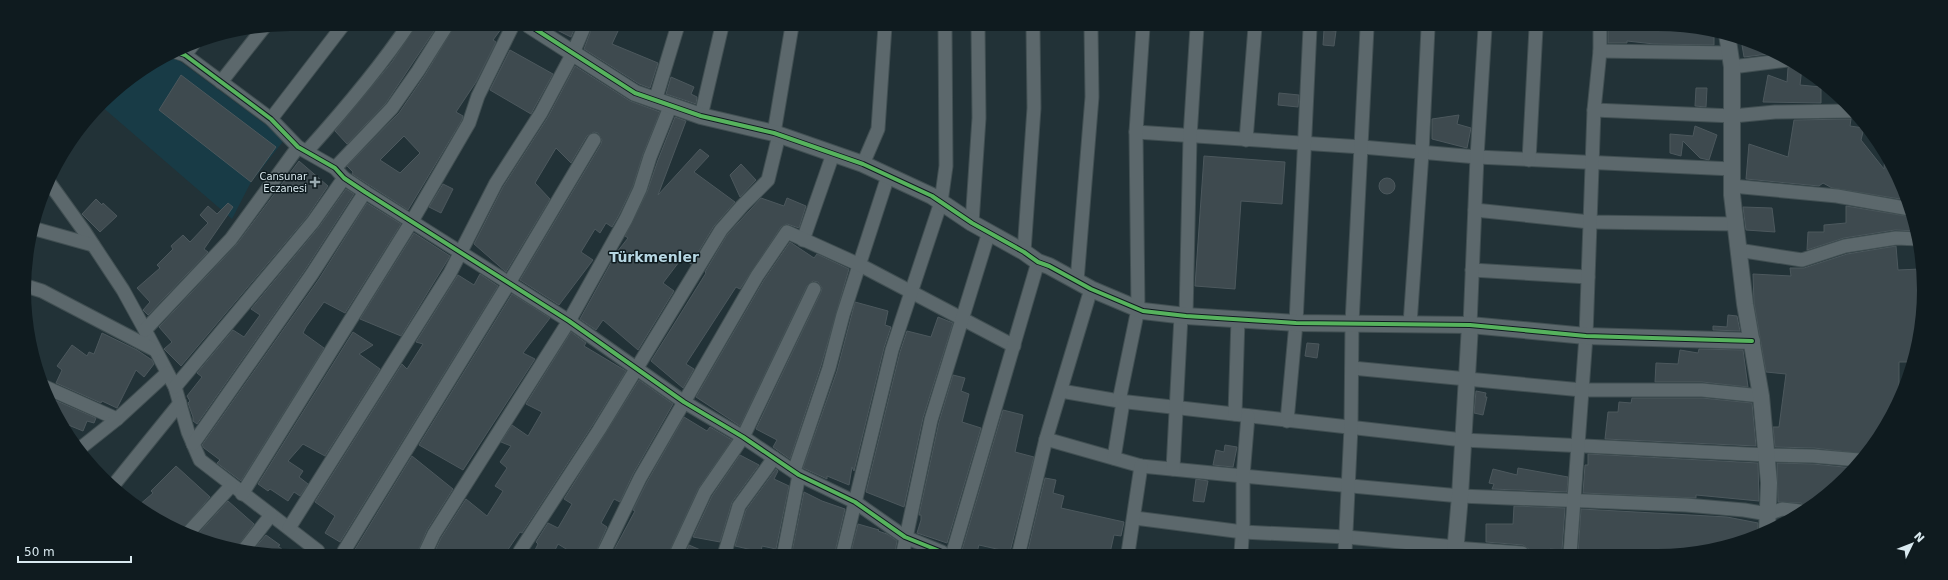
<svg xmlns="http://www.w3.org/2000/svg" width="1948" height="580" font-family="'DejaVu Sans',sans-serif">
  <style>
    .built { fill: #183b46 }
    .building { fill: #3e4a4f; stroke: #4c585d; fill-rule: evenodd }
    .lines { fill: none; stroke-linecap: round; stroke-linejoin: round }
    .minor-casing { stroke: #414f52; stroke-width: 15 }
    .tertiary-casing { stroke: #414f52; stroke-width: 18 }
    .minor { stroke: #5c686c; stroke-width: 13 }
    .tertiary { stroke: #5c686c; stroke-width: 16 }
    .cycleway-casing { stroke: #0f1b1f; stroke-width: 6 }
    .cycleway { stroke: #56b35d; stroke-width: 4 }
    .poi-dot { fill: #99a9af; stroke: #0f1b1f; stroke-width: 1.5 }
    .labels { text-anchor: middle; stroke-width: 3; stroke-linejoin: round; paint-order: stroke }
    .poi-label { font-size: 10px; fill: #d9e9ef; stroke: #0f1b1f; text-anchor: end }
    .district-label { font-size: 14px; font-weight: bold; fill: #b7d7e3; stroke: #0f1b1f }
  </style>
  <rect width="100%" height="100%" fill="#223237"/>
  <path class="built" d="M169,56L177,59L285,139L251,182L232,219L100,105L114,90Z"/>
  <g class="building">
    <path d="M417,24L438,25L386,103L347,144L335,131L392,62Z"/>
    <path d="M455,25H504L493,40L496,42L476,82L456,112L463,116L462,120L408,210L352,174L353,172L347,166L399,113L425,75ZM404,136L420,153L400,173L380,160Z"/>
    <path d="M547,25H576L571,37Z"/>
    <path d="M593,25H607L618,31L612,44L658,63L650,88L639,84L584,49Z"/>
    <path d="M1608,29H1710L1714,30V45L1654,44L1627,41V43H1608Z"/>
    <path d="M1324,30L1336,31L1334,46L1323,45Z"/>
    <path d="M1752,42L1767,48L1768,54L1744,57L1742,45Z"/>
    <path d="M510,50L553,74L531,114L490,90Z"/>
    <path d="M1795,63L1802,67L1800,85L1821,87V103L1763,102L1768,75L1787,82L1788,68Z"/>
    <path d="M575,66L630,101L660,112L643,154L633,186L619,215L612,227L606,223L600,233L595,229L581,252L593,260L559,305L520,280L601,144L602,140L598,133L594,132L587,136L571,163L556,148L535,183L550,199L506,272L474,244L503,187L548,117Z"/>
    <path d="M181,75L276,147L251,182L159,110Z"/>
    <path d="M671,77L694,87L691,94L697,97L696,104L666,94Z"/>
    <path d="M1696,88H1707L1706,107L1695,106Z"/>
    <path d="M1279,93L1299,95L1298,107L1278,105Z"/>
    <path d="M1459,115L1457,124L1471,128L1467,148L1432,139V119Z"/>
    <path d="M675,117L686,121L658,195L700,149L709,156L694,172L735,202L714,226L691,264L682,258L663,283L674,291L638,350L603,320L596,330L580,319L617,252L628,238L625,236L647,192L658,160Z"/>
    <path d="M1851,119L1850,126L1864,128L1861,140L1884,169L1885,154L1903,187L1900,199L1832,188L1823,183L1819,186L1746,179L1749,144L1788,157L1794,120Z"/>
    <path d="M1695,126L1717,135L1709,160L1700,158L1683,141L1681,156L1670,153V134L1693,136Z"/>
    <path d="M1204,156L1285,162L1282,204L1241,201L1235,289L1195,286Z"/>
    <path d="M299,161L328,186L307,217L181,366L164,349L172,342L159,327L237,244Z"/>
    <path d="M741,164L756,180L740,197L730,175Z"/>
    <circle cx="1387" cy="186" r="8"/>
    <path d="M443,184L453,189L441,213L429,207Z"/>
    <path d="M346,189L354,194L305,270L197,424L193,421V417L188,403L190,401L187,396L202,377L197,373L233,330L244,337L260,315L251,309L319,227Z"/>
    <path d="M761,198L784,206L787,198L806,206L799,228L787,224L781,227L740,289L736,287L686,364L694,369L683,388L651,361L706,273L705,272L727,235Z"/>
    <path d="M96,199L102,205L103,203L117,216L100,232L82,214Z"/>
    <path d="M228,203L233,207L204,249L208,252L148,315L143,310L150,302L137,288L160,268L157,265L173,249L171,246L183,235L190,242L208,223L200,215L208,206L217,214Z"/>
    <path d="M367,203L401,224L345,313L324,302L306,327L303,333L324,348L241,481L217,463L220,460L204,448L202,445L319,279Z"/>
    <path d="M1846,206L1912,217L1917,231L1895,230L1844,238L1807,250L1808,232H1824V225L1846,223Z"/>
    <path d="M1743,207L1772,208L1775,232L1746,230Z"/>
    <path d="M414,233L450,256L401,336L360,319Z"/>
    <path d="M790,242L814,258L817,254L849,269L821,366L790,459L773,447L777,440L756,429L821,292L822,288L818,282L813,281L807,286L740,426L696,397L764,280Z"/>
    <path d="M1896,246L1898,270L1920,269L1922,293L1919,342L1912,362H1899V401L1896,408L1864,454L1814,448L1775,447L1773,427H1779L1786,374L1766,372L1754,303L1753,274L1791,276L1790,268H1804L1847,254Z"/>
    <path d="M480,274L498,286L340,542L325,533L335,516L315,502L402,364L407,369L423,344L416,342L458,275L474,285Z"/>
    <path d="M512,294L550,318L523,353L535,359L463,470L419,445Z"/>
    <path d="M855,302L888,311L885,325L891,327L884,348L854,471L852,467L849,485L827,476V479L803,468L837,371Z"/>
    <path d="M1728,315L1737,316L1740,331L1713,330V326L1727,327Z"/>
    <path d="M938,317L953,323L923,418L904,507L866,492L900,352L907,331L931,337Z"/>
    <path d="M353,332L373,345L359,354L380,369L325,456L303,444L288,461L303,471L299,477L308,484L300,496L294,492L288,501L270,489L268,491L258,484Z"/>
    <path d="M571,332L586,343L584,346L626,371L592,426L522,533L520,532L507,551H435L441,538L466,499L487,516L503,491L495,486L507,468L500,462L511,446L501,442L512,425L528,436L542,412L526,404Z"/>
    <path d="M102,333L137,350L152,360L154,364L144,377L136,370L117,408L102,401L101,403L56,383L62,370L57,366L72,345L87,356L89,352L94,354Z"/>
    <path d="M1307,343L1319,344L1317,358L1305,356Z"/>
    <path d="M1699,349L1743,350L1748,387L1702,382H1655L1656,363L1678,364L1680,350L1698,353Z"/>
    <path d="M953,375L965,378L961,391L969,394L962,422L981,428L947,543L917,533L921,520V515H919L939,422Z"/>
    <path d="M639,380L673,404L633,474L620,502L614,499L601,523L607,527L596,552H571L558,544L554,552H534L538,544L536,542L548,523L558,528L572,504L564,499Z"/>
    <path d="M1476,391L1486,393L1485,397H1487L1483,415L1474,413Z"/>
    <path d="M50,398L96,418L94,423L87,421L83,431L61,422L52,408L49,401Z"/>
    <path d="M1632,398H1702L1752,403L1756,446L1605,439L1608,412H1618L1619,402L1631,403Z"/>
    <path d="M1003,410L1023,415L1015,452L1034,457L1010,552L979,545L977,552H972L962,550Z"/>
    <path d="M684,417L707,431L710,427L732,440L698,489L669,552H613L635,511L633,510L647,482Z"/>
    <path d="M1225,445L1237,447L1233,467L1213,465L1216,450L1224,452Z"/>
    <path d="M1588,454L1758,463L1759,501L1696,495V498L1583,493L1585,465H1588Z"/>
    <path d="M740,455L759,465L732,502L720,542L693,537L712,496Z"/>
    <path d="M412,456L453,489L427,530L418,551H354Z"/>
    <path d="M1777,463L1813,464L1854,468L1846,478L1806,507L1801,503L1778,502Z"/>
    <path d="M176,466L210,497L182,530L157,520L138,506L153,493L151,491Z"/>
    <path d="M1518,468L1568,477L1567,492L1492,489L1494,484L1489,483L1493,469L1517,475Z"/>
    <path d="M776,469L778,471L774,479L789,486L776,549L762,546L761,552L735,546L746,510Z"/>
    <path d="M1045,478L1056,480L1053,493L1064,496L1061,508L1124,522L1121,536L1114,535L1110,553L1037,552L1028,550Z"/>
    <path d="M1196,479L1208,481L1204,502L1193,501Z"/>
    <path d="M804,492L822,501L845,509L835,552H792Z"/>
    <path d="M228,501L254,524L235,550L197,535Z"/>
    <path d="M1514,506L1565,508L1562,550L1550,549V553H1530L1529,549L1523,545L1486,542V524H1513Z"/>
    <path d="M1581,509L1727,517L1758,523V534L1707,549L1700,548L1701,551L1692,554H1578Z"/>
    <path d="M858,524L879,530L878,531L887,534L897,541L895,552H851Z"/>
    <path d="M266,535L280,545L278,546L284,551H256L254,549Z"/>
    <path d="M689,545L705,552H686Z"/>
  </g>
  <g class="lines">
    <g class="minor-casing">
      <g id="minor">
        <path d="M1600,51L1730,53"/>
        <path d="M176,52L185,55L271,119L298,147L335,168L344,178L365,192L569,321L684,402L743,437L799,475L855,502L905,537L942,552"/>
        <path d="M185,55L194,43"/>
        <path d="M1732,67L1788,60"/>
        <path d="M221,82L265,26"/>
        <path d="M655,101L678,25"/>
        <path d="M1594,110L1733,116L1775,112L1854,111"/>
        <path d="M701,116L722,26"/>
        <path d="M271,119L344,24"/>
        <path d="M1136,132L1362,147L1477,157L1732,169"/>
        <path d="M774,133L792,26"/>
        <path d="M1246,140L1255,27"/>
        <path d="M307,151C343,111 379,69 409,24"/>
        <path d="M1529,160L1536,28"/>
        <path d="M863,164L878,129L885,26"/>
        <path d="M335,168L392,108L418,71L447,25"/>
        <path d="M48,181L84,231L123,290L145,330L175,387L188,432L200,460L318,551"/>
        <path d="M1732,186L1837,196L1910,209"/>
        <path d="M1475,210L1590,222L1735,224"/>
        <path d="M972,223L979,118L978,26"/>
        <path d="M32,228L93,245"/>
        <path d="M803,240L833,154"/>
        <path d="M1738,250L1802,260L1845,246L1896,238L1919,239"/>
        <path d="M1024,252L1034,108L1033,27"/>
        <path d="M1472,270L1588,277"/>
        <path d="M1077,281L1092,97L1091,27"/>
        <path d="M26,286L42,291L155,350"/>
        <path d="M1186,316L1190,137L1197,27"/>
        <path d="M1410,324L1422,153L1428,28"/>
        <path d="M1470,325L1477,157L1485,28"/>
        <path d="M145,330L231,239L298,147"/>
        <path d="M1352,368L1582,390H1702L1761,396"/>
        <path d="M43,386L117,419"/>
        <path d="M175,387L313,222L344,178"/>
        <path d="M1061,391L1119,401L1463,440L1767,455L1813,456L1859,460"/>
        <path d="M1119,401L1138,309L1136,132L1143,27"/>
        <path d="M1235,414L1238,319"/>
        <path d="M1287,421L1296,323L1310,28"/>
        <path d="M1046,439L1141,466L1243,476L1460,496L1686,505L1744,510L1768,514L1782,509L1800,511"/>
        <path d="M193,444L312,274L365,192"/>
        <path d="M78,450L117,419L167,373"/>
        <path d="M1114,458L1123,402"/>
        <path d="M1173,469L1181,316"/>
        <path d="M794,471L829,368L843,315L888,176"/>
        <path d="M112,487L180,403"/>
        <path d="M242,494L412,221L469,123L478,96L513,25"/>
        <path d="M1135,518L1243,532L1346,537L1456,547"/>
        <path d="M289,528L450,273L496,183L541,113L573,53L585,25"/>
        <path d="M189,532L231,486"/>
        <path d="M1455,548L1522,553"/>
        <path d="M243,551L271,515"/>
        <path d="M344,551L509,283L594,140"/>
        <path d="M426,551L434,534L569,321L626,219L640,189L650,157L670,107"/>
        <path d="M520,551L599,430L721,230L742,206L768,180L779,135"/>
        <path d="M604,552L640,478L757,276L787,232L860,265L1014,346"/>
        <path d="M677,552L705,492L743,437L814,289"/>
        <path d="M725,552L739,506L774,458"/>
        <path d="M784,552L799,475"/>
        <path d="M843,552L892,350L941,202L946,166L945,26"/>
        <path d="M903,552L931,420L989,232"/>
        <path d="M953,552L1038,262"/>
        <path d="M1019,552L1046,439L1091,289"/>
        <path d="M1128,553L1141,466"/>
        <path d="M1241,553L1243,524V476L1248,416"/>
        <path d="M1345,553L1351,427L1352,323L1367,28"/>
        <path d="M1570,554L1586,336L1594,110L1600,51V29"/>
      </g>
    </g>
    <g class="tertiary-casing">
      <g id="tertiary">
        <path d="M529,25L635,93L701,116L774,133L863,164L932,196L972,223L1024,252L1038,262L1049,266L1091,289L1143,311L1186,316L1296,323L1470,325L1586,336L1752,341"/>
        <path d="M1727,34L1732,67V195L1745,304L1761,396L1769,483L1767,531"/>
        <path d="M1455,553L1460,496L1470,325"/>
      </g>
    </g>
    <use href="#minor" class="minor"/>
    <use href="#tertiary" class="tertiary"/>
    <g class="cycleway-casing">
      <g id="cycleway">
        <path d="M529,25L635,93L701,116L774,133L863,164L932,196L972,223L1024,252L1038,262L1049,266L1091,289L1143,311L1186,316L1296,323L1470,325L1586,336L1752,341"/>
        <path d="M176,52L185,55L271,119L298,147L335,168L344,178L365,192L569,321L684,402L743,437L799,475L855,502L905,537L942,552"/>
      </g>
    </g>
    <use href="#cycleway" class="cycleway"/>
  </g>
  <path class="poi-dot" d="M313 176h4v4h4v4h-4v4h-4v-4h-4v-4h4z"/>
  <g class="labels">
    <g class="poi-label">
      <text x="307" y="180">Cansunar<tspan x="307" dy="12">Eczanesi</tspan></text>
    </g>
    <g class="district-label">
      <text x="654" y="262">Türkmenler</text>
    </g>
  </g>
  <path d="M0 0H1948V580H0ZM290 31H1658A259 259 0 0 1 1917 290V290A259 259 0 0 1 1658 549H290A259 259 0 0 1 31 290V290A259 259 0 0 1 290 31Z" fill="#0f1b1f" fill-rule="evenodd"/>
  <g transform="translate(1912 544) rotate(47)" stroke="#0f1b1f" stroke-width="3" paint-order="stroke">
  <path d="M0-3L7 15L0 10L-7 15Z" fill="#d9e9ef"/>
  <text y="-6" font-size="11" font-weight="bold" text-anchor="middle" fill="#d9e9ef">N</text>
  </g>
  <path d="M18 556v6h113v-6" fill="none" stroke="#d9e9ef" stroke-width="2"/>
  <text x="24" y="556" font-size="12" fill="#d9e9ef" stroke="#0f1b1f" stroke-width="3" paint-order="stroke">50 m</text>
</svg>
